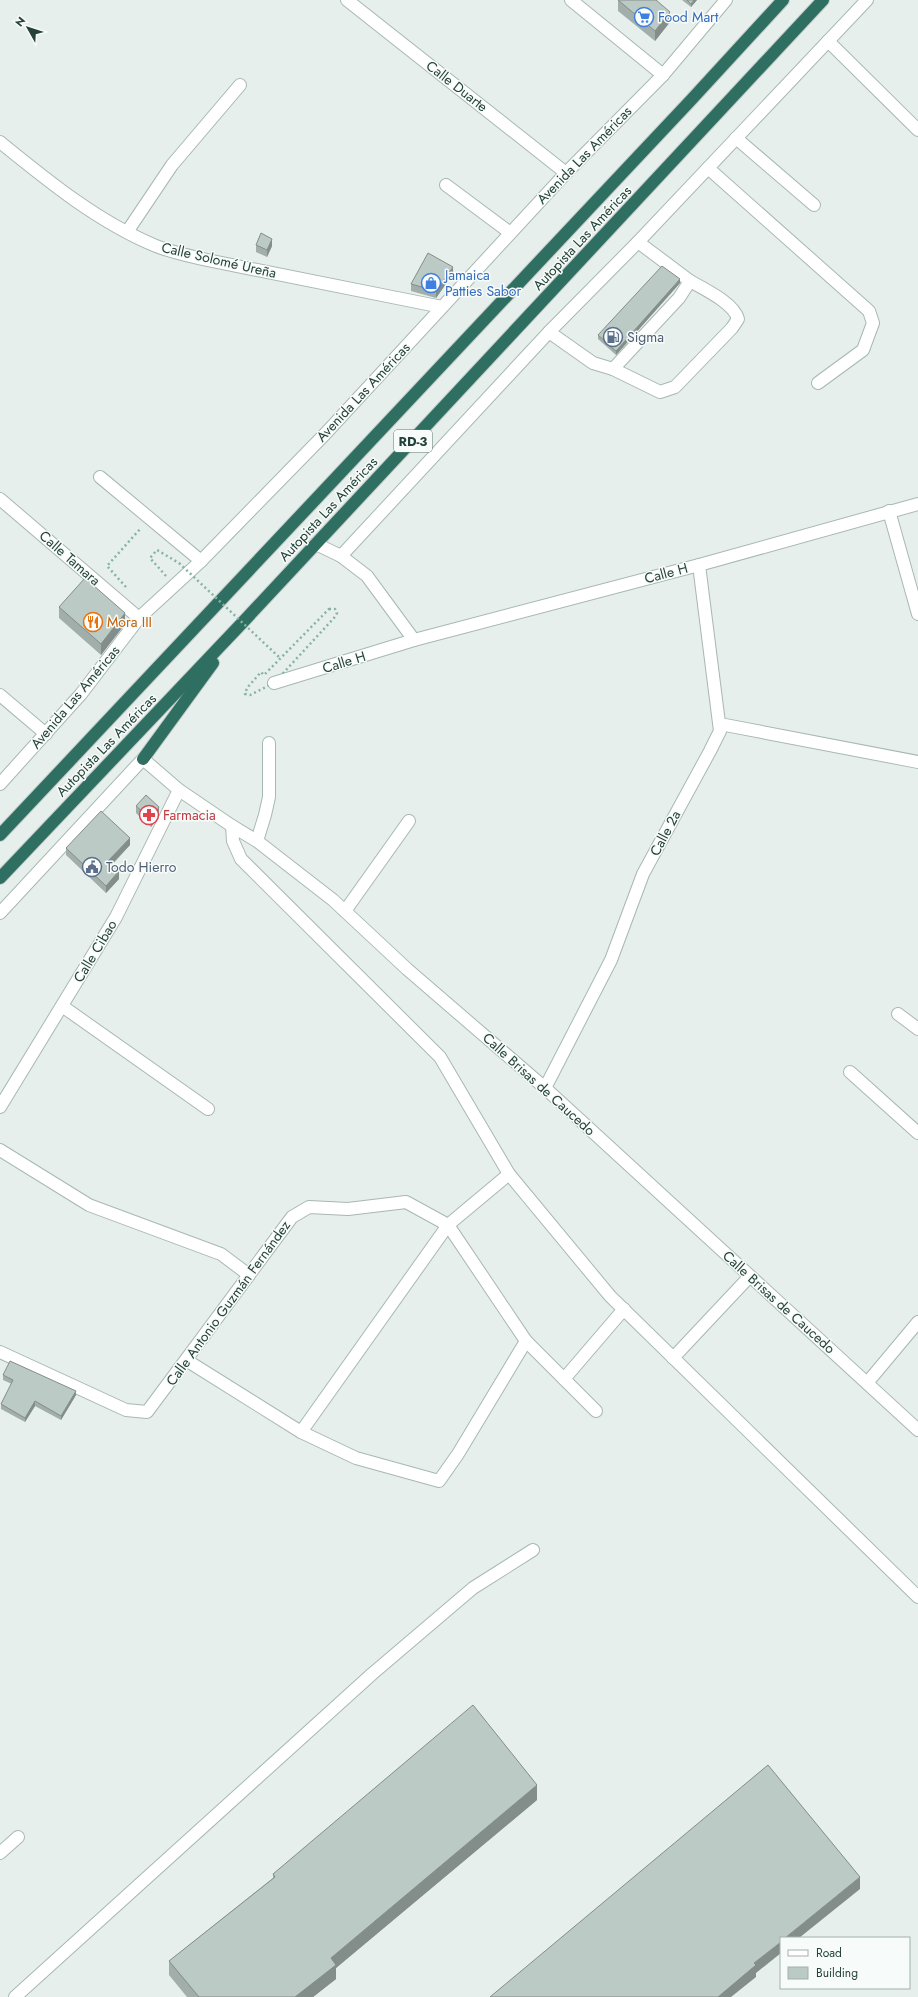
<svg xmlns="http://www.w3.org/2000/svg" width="918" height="1997" font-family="Jost,sans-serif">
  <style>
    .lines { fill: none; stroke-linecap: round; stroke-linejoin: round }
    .minor-casing { stroke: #a8b8b2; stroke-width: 14 }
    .highway-casing { stroke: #c2cac8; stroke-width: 14 }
    .path { stroke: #86b3a5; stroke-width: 2.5; stroke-dasharray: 2 3; stroke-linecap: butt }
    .minor { stroke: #fff; stroke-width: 12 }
    .highway { stroke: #2f6f62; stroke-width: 12 }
    .path-bridge { stroke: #86b3a5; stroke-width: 2.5; stroke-dasharray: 2 3; stroke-linecap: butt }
    .wall { fill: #a1aea9 }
    .shaded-wall { fill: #838d89 }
    .building { fill: #bbcac4; stroke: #838d89 }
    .labels { text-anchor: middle; stroke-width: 3; stroke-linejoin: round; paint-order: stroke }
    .shield { fill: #f7fbf9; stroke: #637a73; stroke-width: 1 }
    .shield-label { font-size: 13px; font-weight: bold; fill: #24423a }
    .shop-label { font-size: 14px; fill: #366cbe; stroke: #f7fbf9; text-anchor: start }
    .street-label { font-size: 14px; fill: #24423a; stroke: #f7fbf9 }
    .service-label { font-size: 14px; fill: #4e5e75; stroke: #f7fbf9; text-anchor: start }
    .food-label { font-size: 14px; fill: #c56008; stroke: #f7fbf9; text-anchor: start }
    .health-label { font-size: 14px; fill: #be3a42; stroke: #f7fbf9; text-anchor: start }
  </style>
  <rect width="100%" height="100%" fill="#e6efeb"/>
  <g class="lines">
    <g class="minor-casing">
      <g id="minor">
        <path d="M347,0L566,173"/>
        <path d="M571,0L663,75"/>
        <path d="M828,41L918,130"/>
        <path d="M736,138L814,205"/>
        <path d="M0,142C48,181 98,222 156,246C174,253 193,257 212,261L442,307"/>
        <path d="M708,168L869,311L873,323L863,350L818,383"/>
        <path d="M446,185L509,232"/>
        <path d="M127,232L172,165L240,85"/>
        <path d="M549,332L593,363L613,369L679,298L690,281L638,242"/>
        <path d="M613,369L660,392L675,387L732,328L738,319C734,303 704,289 690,281"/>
        <path d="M100,477L201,561"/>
        <path d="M0,499L139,618"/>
        <path d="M889,511L918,614"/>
        <path d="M316,544L341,556L367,576L414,640"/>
        <path d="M341,556L549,332L638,242L867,0"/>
        <path d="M274,683L414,640L699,565L918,504"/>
        <path d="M0,695L46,734"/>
        <path d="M720,724L918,762"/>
        <path d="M0,784L81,694L139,618L201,561L326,433L566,173L663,75L726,0"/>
        <path d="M232,826L233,841L241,859L440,1057L509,1174L610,1296L918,1597"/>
        <path d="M257,841L265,815L269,797V743"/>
        <path d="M345,911L409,821"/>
        <path d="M0,913L143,759L179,790L232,826L257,841L333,900L407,969L545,1088L918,1430"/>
        <path d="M62,1006L208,1109"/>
        <path d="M898,1014L918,1029"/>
        <path d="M850,1072L918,1133"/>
        <path d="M545,1088L611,960L643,874L710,751L720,731L699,565"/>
        <path d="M0,1107L116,917L179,790"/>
        <path d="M0,1150L89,1205L221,1254L249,1275"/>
        <path d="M0,1352L126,1410L147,1412L292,1217L309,1207L348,1209L406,1202L448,1225L526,1341L596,1411"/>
        <path d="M673,1358L750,1276"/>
        <path d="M186,1360L301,1432L356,1458L439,1481L458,1454L526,1341"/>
        <path d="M564,1379L624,1309"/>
        <path d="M867,1383L918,1322"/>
        <path d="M301,1432L448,1225L509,1174"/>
        <path d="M0,1853L18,1837"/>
        <path d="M15,1997L372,1674L473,1588L533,1550"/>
      </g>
    </g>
    <g class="highway-casing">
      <g id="highway">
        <path d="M143,759L213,663"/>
        <path d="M0,835L692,99L783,0"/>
        <path d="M0,878L244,621L823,0"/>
      </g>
    </g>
    <g class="path">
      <path d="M166,576L150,558L157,550L179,563"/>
      <path d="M126,587L107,566L141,528"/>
      <path d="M329,609H335L337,613L334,618L274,683L250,695L245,694L247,688L261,672L264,675Z"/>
    </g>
    <use href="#minor" class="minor"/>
    <use href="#highway" class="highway"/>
    <path class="path-bridge" d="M179,563L280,658"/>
  </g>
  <g class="wall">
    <path d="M618,0L670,22L655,41L618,11Z"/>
    <path d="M682,0H697L691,7Z"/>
    <path d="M256,245L272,246L267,257L256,252Z"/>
    <path d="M453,274L436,298L411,291V284Z"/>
    <path d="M680,283L616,355L598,339V335Z"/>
    <path d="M59,607L125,624L101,655L59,618Z"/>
    <path d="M136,806L159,814L151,827L136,813Z"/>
    <path d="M130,845L112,865L119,879L106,893L66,855V848Z"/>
    <path d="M3,1375L76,1395L61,1420L35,1406L25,1422L1,1409V1404L12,1384L3,1380Z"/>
    <path d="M537,1800L336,1968V1979L313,1997H187L169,1975V1961L273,1878V1874Z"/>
  </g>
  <g class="shaded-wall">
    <path d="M694,0H697L691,7V4Z"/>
    <path d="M670,12V22L655,41V31Z"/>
    <path d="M272,239V246L267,257V250Z"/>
    <path d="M453,267V274L436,298V291Z"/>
    <path d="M680,279V283L616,355V351Z"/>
    <path d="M125,613V624L101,655V644Z"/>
    <path d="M159,807V814L151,827V819Z"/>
    <path d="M130,838V845L108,868V861Z"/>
    <path d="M119,871V879L106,893V886Z"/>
    <path d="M76,1391V1395L61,1420V1416Z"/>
    <path d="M35,1401V1406L25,1422V1418Z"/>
    <path d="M537,1785V1800L336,1968V1979L313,1997H295L331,1958Z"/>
    <path d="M860,1877V1889L799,1938H785Z"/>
    <path d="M781,1942V1953L756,1973V1977L731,1997H718L754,1963Z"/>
  </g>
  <g class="building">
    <path d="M618,0H656L670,12L655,31Z"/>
    <path d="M687,0H694L691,4Z"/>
    <path d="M261,233L272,239L267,250L256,245Z"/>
    <path d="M428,253L453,267L436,291L411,284Z"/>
    <path d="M662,266L680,279L616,351L598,335Z"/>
    <path d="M85,578L125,613L101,644L59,607Z"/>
    <path d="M146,795L159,807L151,819L136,806Z"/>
    <path d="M101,811L130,838L108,861L119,871L106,886L66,848Z"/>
    <path d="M10,1361L76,1391L61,1416L35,1401L25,1418L1,1404L13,1380L3,1375Z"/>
    <path d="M473,1705L537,1785L331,1958L336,1965L295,1997H199L169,1961L275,1877L273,1874Z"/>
    <path d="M768,1765L860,1877L785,1938H781V1942L754,1963L756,1965L718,1997H490Z"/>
  </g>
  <defs>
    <g id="supermarket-ring" transform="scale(1)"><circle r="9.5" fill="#f7fbf9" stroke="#3f7fe0" stroke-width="1.5"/><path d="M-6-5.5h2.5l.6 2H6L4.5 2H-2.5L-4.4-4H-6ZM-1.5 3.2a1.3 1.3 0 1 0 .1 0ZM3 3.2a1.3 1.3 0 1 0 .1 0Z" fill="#3f7fe0"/></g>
    <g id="shop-ring" transform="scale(1)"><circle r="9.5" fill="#f7fbf9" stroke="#3f7fe0" stroke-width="1.5"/><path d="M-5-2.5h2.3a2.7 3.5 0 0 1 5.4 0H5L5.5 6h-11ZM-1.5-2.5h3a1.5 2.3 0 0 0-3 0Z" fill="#3f7fe0"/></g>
    <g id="fuel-ring" transform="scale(1)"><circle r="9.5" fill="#f7fbf9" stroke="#5c6f8a" stroke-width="1.5"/><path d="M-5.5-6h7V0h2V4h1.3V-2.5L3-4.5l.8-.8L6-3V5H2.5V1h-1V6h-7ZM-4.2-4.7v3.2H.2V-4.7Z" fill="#5c6f8a"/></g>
    <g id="restaurant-ring" transform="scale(1)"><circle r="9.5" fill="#f7fbf9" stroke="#e8710a" stroke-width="1.5"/><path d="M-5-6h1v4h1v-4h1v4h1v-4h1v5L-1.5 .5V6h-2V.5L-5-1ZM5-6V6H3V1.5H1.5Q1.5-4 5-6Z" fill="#e8710a"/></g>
    <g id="pharmacy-ring" transform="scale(1)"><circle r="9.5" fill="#f7fbf9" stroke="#e0444e" stroke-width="1.5"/><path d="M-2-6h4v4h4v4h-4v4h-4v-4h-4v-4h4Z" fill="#e0444e"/></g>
    <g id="civic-ring" transform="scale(1)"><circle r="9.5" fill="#f7fbf9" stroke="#5c6f8a" stroke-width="1.5"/><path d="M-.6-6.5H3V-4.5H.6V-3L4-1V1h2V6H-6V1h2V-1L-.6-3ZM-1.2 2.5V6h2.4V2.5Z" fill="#5c6f8a"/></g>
  </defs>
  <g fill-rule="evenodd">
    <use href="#supermarket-ring" x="644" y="17"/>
    <use href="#shop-ring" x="431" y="283"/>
    <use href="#fuel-ring" x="613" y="337"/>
    <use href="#restaurant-ring" x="93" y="622"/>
    <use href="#pharmacy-ring" x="149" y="815"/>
    <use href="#civic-ring" x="92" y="867"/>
  </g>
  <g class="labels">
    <rect class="shield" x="394" y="430" width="38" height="22" rx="3"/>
    <g class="shield-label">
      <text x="413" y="446">RD-3</text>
    </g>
    <g class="shop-label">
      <text x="658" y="22">Food Mart</text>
      <text x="445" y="280">Jamaica<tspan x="445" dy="16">Patties Sabor</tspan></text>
    </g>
    <g class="street-label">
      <text transform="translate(457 86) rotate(38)" y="5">Calle Duarte</text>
      <text transform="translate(584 155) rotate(-46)" y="5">Avenida Las Américas</text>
      <text transform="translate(582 238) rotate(-47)" y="5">Autopista Las Américas</text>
      <text transform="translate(219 260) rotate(13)" y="5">Calle Solomé Ureña</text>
      <text transform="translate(363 392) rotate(-47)" y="5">Avenida Las Américas</text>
      <text transform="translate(328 509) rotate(-47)" y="5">Autopista Las Américas</text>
      <text transform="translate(70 558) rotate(41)" y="5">Calle Tamara</text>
      <text transform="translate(666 573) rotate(-15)" y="5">Calle H</text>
      <text transform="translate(344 662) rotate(-17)" y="5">Calle H</text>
      <text transform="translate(75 697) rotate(-50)" y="5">Avenida Las Américas</text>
      <text transform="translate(106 745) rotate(-46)" y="5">Autopista Las Américas</text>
      <text transform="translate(665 833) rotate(-62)" y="5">Calle 2a</text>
      <text transform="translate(95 951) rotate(-59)" y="5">Calle Cibao</text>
      <text transform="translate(539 1084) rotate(42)" y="5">Calle Brisas de Caucedo</text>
      <text transform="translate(779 1302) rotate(42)" y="5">Calle Brisas de Caucedo</text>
      <text transform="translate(228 1303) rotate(-54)" y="5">Calle Antonio Guzmán Fernández</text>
    </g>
    <g class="service-label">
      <text x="627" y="342">Sigma</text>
      <text x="106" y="872">Todo Hierro</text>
    </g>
    <g class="food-label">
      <text x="107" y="627">Mora III</text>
    </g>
    <g class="health-label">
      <text x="163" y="820">Farmacia</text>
    </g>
  </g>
  <rect x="780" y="1937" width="130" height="52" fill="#f7fbf9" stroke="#a3b1ad"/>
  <rect x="788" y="1950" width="20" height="6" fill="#ffffff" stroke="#a3b1ad"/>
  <text x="816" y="1957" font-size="12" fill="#24423a">Road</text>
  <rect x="788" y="1967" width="20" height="12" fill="#bbcac4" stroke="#a3b1ad"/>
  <text x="816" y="1977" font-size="12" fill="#24423a">Building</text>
  <g transform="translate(28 28) rotate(309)" stroke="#f7fbf9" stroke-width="3" paint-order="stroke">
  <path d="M0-3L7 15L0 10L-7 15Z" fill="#24423a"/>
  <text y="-6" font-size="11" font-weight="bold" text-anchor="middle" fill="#24423a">N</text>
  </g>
</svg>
